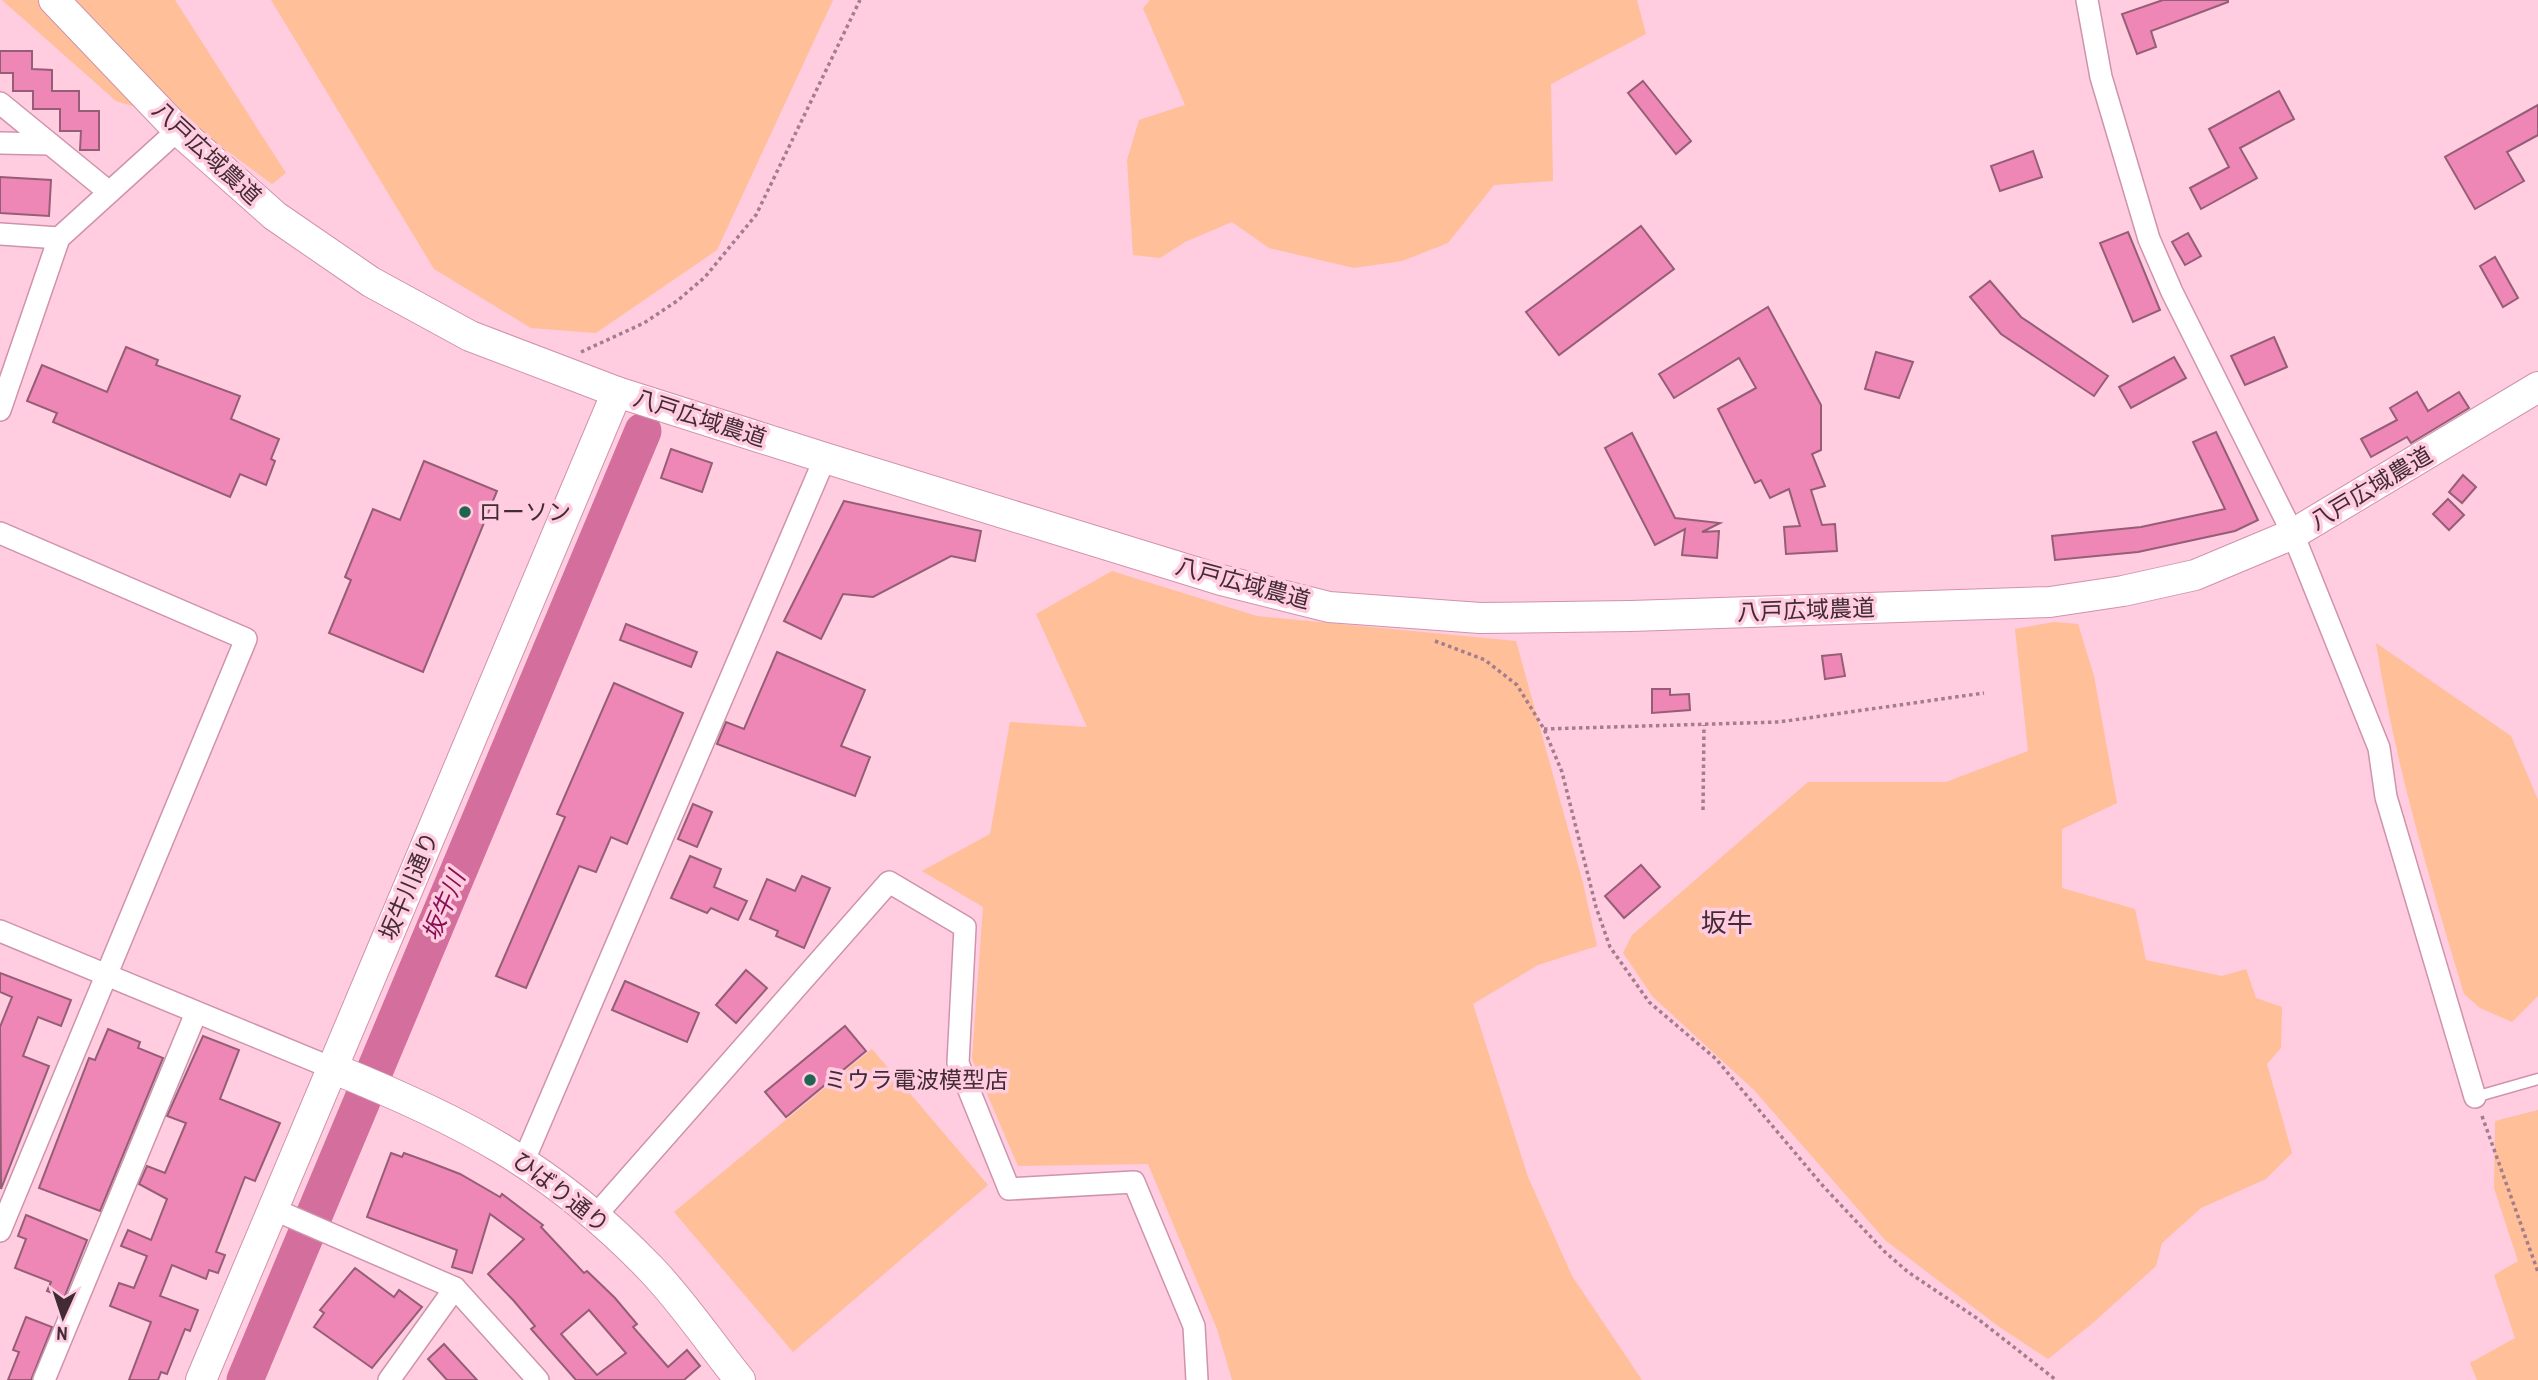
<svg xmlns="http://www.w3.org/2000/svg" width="2538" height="1380" font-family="'Archivo Narrow','Noto Sans JP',sans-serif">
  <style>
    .green { fill: #febf99 }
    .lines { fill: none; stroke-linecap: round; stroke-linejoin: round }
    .river { stroke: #d46f9d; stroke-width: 37 }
    .building { fill: #ef87b6; stroke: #955e76; stroke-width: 2; fill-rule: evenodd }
    .lane-casing { stroke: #cf93ac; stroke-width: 13 }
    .street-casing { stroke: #cf93ac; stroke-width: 24 }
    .secondary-casing { stroke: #cf93ac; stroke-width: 32 }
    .path { stroke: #a37d8c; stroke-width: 3.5; stroke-dasharray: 3.5 3.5; stroke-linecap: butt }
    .lane { stroke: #fff; stroke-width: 10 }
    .street { stroke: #fff; stroke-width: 21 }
    .secondary { stroke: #fff; stroke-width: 30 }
    .poi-dot { fill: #226452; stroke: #ffcce0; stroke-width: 2.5 }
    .labels { text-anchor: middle; stroke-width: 7; stroke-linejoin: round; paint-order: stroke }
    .street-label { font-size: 23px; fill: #432b35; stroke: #ffcce0 }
    .poi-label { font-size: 23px; fill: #432b35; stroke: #ffcce0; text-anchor: start }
    .water-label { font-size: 24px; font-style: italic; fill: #8b0d56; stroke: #ffcce0 }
    .quarter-label { font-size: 26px; fill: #432b35; stroke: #ffcce0 }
  </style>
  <rect width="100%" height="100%" fill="#ffcce0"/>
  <g class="green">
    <path d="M2,0H175L286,173L272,184L191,124L116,101Z"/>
    <path d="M271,0H833L717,250L596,333L531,328L434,269Z"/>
    <path d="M1150,0H1637L1646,34L1551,84L1553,181L1494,185L1448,243L1402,261L1354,268L1269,248L1232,222L1185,242L1160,258L1133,255L1127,160L1139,120L1185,105L1143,8Z"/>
    <path d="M1112,571L1257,616L1516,641L1583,883L1597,946L1538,965L1473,1004L1528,1177L1572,1276L1642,1380H1232L1217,1329L1148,1164L1018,1166L972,1059L983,907L922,871L990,834L1010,722L1087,727L1036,614Z"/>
    <path d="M2054,622L2078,624L2094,676L2117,803L2062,829V888L2135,909L2146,960L2222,976L2246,969L2256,998L2282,1007L2281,1048L2267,1064L2292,1153L2266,1179L2201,1208L2162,1243L2156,1266L2094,1322L2048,1359L1998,1326L1885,1240L1754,1090L1653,997L1623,953L1632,935L1808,782H1946L2028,751L2015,629Z"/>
    <path d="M2376,643L2511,736L2538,800V996L2512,1022L2480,1008L2464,994C2429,878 2395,763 2376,643Z"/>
    <path d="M872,1049L988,1185L793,1352L674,1212Z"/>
    <path d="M2538,1110V1380H2477L2470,1363L2515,1338L2494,1275L2518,1261L2494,1188L2495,1121Z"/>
  </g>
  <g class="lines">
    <path class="river" d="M245,1380L643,431"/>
  </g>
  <g class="building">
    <path d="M2163,0H2228V2L2151,31L2156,47L2137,54L2122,14Z"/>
    <path d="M0,51H32V69L52,70V91H79V111H99V150H80L81,131H60V109H33V91H13V73H0Z"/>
    <path d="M1643,81L1691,141L1676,154L1628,93Z"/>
    <path d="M2279,91L2294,119L2240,148L2257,178L2201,209L2190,188L2229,167L2209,129Z"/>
    <path d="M2538,105V135L2507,152L2524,181L2475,209L2445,157Z"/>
    <path d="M2033,151L2042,177L2000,191L1991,166Z"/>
    <path d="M0,177L51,180L49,216L0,213Z"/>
    <path d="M1641,226L1674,269L1559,355L1526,312Z"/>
    <path d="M2128,232L2160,310L2133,322L2100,243Z"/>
    <path d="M2188,233L2201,256L2185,265L2172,242Z"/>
    <path d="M2495,257L2518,298L2503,307L2480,266Z"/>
    <path d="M1990,281L2021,317L2108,376L2094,396L2001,334L1970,297Z"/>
    <path d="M1768,307L1821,405V450L1812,454L1825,486L1811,490L1822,525L1835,524L1837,551L1786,554L1784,527L1800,526L1789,489L1770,498L1761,480L1755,483L1718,409L1756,388L1739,358L1674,398L1659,374Z"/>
    <path d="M2274,337L2287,367L2245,385L2231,356Z"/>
    <path d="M126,347L158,360L156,365L240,396L231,419L279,439L271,459L275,461L266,485L240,474L230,497L53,422L57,413L27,401L42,365L107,392Z"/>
    <path d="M1876,352L1913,362L1899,398L1865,389Z"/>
    <path d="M2174,357L2186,378L2131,408L2119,387Z"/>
    <path d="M2417,392L2428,411L2459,392L2469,408L2411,443L2407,437L2371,457L2361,439L2397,420L2390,408Z"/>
    <path d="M2216,432L2258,520L2235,531L2138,552L2055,560L2052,536L2141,527L2225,509L2193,442Z"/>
    <path d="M1632,433L1675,518L1720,523L1702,532L1719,531L1717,558L1682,555L1685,529L1655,545L1605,448Z"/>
    <path d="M671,449L712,463L702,492L661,478Z"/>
    <path d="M424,461L497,491L423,672L329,633L351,580L345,577L373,509L400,520Z"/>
    <path d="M2463,475L2476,487L2462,503L2449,492Z"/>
    <path d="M2448,499L2464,515L2449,530L2433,514Z"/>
    <path d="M844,501L981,531L975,561L951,556L873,597L843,594L821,639L784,621Z"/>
    <path d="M626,624L697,652L691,667L620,640Z"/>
    <path d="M777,652L865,690L841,746L870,757L855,796L717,744L726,722L744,729Z"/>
    <path d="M1841,654L1845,676L1825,679L1822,656Z"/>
    <path d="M614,683L683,713L627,844L611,837L596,872L579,866L526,988L496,976L565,817L557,814Z"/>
    <path d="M1652,689H1670V695L1689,694L1690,710L1652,713Z"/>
    <path d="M693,804L712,812L697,847L678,839Z"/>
    <path d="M690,856L721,869L714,887L747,901L738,920L711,908L707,913L671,898Z"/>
    <path d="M1641,865L1660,887L1624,918L1605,896Z"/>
    <path d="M802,876L830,888L804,948L776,936L778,931L750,919L767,879L795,891Z"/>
    <path d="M746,970L767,988L736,1023L716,1005Z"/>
    <path d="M0,973L71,1000L61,1026L38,1017L23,1056L49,1066L1,1189L0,1027L12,997L0,992Z"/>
    <path d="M625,981L699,1013L687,1042L612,1010Z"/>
    <path d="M845,1026L866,1051L786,1117L765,1092Z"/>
    <path d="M108,1029L140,1042L138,1048L163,1058L100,1211L39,1188L89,1058L95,1060Z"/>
    <path d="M203,1036L239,1050L220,1099L280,1123L255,1181L245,1177L216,1252L225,1255L218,1273L209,1270L206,1279L172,1265L160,1296L198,1310L190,1331L185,1329L167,1374L161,1372L158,1380H129L151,1322L110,1306L119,1283L134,1288L147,1256L121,1246L128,1230L151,1240L167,1199L139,1184L147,1166L165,1173L186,1123L167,1116Z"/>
    <path d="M391,1153L402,1157L404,1153L429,1162L460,1174L500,1197L502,1194L543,1225L541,1227L584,1273L587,1271L615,1298L637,1324L633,1327L668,1367L687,1350L700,1366L684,1380H576L531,1329L535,1326L514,1301L488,1274L524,1239L490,1214L472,1273L452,1267L457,1250L367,1217ZM589,1310L626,1353L597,1375L561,1334Z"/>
    <path d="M26,1215L87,1240L64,1298L47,1291L51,1282L15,1268L26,1239L18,1236Z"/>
    <path d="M355,1268L394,1297L399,1290L422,1307L372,1368L314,1327L324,1313L320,1310Z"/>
    <path d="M26,1317L52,1327L31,1380H8L19,1352L13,1350Z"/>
    <path d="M444,1344L477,1380H447L428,1359Z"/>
  </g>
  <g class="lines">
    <g class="lane-casing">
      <path id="lane" d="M2475,1097L2538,1079"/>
    </g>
    <g class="street-casing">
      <g id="street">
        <path d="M2087,0L2101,77L2149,239L2172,292L2293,534L2379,748L2386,797L2475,1097"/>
        <path d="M0,103L109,192"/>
        <path d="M0,143L50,144"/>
        <path d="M0,234L59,238"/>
        <path d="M0,410L59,238L178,130"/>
        <path d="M0,533L246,639L0,1231"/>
        <path d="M0,931L332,1068"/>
        <path d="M524,1160L825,458"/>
        <path d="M273,1209L455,1288L538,1380"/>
        <path d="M596,1215L889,882L965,927L958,1063L1009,1189L1134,1182L1194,1326L1197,1380"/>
        <path d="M44,1380L196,1013"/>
        <path d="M389,1380L455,1288"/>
      </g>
    </g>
    <g class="secondary-casing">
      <g id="secondary">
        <path d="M54,0L178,130L275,216L371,282L470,336L617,392L825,458L1221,580L1329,607L1480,618L1631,616L2050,602L2123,591L2195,575L2293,534L2538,387"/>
        <path d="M332,1068C461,1120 552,1166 650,1268C683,1302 710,1343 740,1380"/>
        <path d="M201,1380L617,392"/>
      </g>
    </g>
    <g class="path">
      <path d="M581,352L644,323L677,301L705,277L756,215L860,0"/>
      <path d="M1435,641L1485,660L1517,685L1544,729L1562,772L1596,907L1610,947L1649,1002L1716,1059L1823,1186L1885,1252L1908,1272L1978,1319L2056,1380"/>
      <path d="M1544,729L1779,722L1984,693"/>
      <path d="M1703,810L1704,725"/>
      <path d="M2482,1116L2538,1272"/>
    </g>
    <use href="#lane" class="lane"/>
    <use href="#street" class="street"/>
    <use href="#secondary" class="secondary"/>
  </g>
  <g class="poi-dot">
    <circle cx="465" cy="512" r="7"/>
    <circle cx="810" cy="1080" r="7"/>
  </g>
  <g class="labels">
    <g class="street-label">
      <text transform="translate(207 153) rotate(43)" y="8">八戸広域農道</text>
      <text transform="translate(700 418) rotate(18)" y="8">八戸広域農道</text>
      <text transform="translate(2371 488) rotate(-31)" y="8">八戸広域農道</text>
      <text transform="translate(1243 583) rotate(15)" y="8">八戸広域農道</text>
      <text transform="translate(1806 610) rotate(-2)" y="8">八戸広域農道</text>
      <text transform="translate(409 886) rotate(-67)" y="8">坂牛川通り</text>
      <text transform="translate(561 1192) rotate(38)" y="8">ひばり通り</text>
    </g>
    <g class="poi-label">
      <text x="479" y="520">ローソン</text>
      <text x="824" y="1088">ミウラ電波模型店</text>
    </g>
    <g class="water-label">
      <text transform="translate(444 906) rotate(-67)" y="8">坂牛川</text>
    </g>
    <g class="quarter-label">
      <text x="1727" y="932">坂牛</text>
    </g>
  </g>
  <g transform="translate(63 1317) rotate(183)" stroke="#ffcce0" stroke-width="5" paint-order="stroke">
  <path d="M0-5L12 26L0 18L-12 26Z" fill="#432b35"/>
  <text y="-10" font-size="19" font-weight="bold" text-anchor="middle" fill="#432b35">N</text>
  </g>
</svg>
